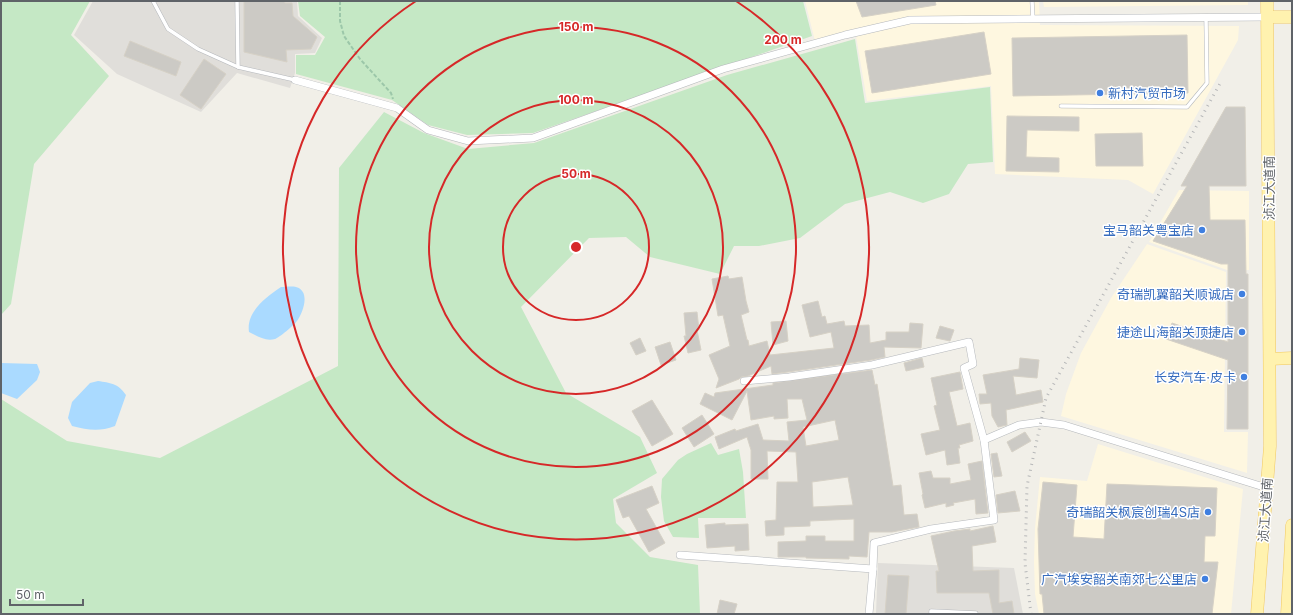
<svg xmlns="http://www.w3.org/2000/svg" width="1293" height="615" font-family="Inter,'Noto Sans SC',sans-serif">
  <style>
    .commercial { fill: #fef7e0 }
    .industrial { fill: #e0deda }
    .green { fill: #c5e8c5 }
    .water { fill: #aadaff }
    .building { fill: #cccac5; stroke: #d6d1c6; fill-rule: evenodd }
    .lines { fill: none; stroke-linecap: round; stroke-linejoin: round }
    .service-casing { stroke: #b5b8bc; stroke-width: 4.5 }
    .minor-casing { stroke: #b5b8bc; stroke-width: 8 }
    .primary-casing { stroke: #f2c960; stroke-width: 13 }
    .path { stroke: #9cc7a9; stroke-width: 2; stroke-dasharray: 4 2; stroke-linecap: butt }
    .service { stroke: #fff; stroke-width: 3.5 }
    .minor { stroke: #fff; stroke-width: 7 }
    .primary { stroke: #fff2af; stroke-width: 12 }
    .rail { stroke: #b6b7b8; stroke-width: 3; stroke-dasharray: 1 5; stroke-linecap: butt }
    .ring { fill: none; stroke: #d62828; stroke-width: 2 }
    .shop-dot { fill: #3f7fe0; stroke: #fff; stroke-width: 1.5 }
    .labels { text-anchor: middle; stroke-width: 3; stroke-linejoin: round; paint-order: stroke }
    .shop-label { font-size: 13px; fill: #366cbe; stroke: #fff; text-anchor: end }
    .street-label { font-size: 13px; fill: #5f6368; stroke: #fff }
    .centre { fill: #d62828; stroke: #fff; stroke-width: 2 }
    .ring-label { font-size: 12px; text-anchor: middle; font-weight: bold; fill: #d62828; stroke: #fff; stroke-width: 3; stroke-linejoin: round; paint-order: stroke }
  </style>
  <rect width="100%" height="100%" fill="#f1efe8"/>
  <g class="commercial">
    <path d="M805,1H1039L1040,25L1239,26L1238,40L1153,194L1128,180L995,174L991,86L867,101L856,36L816,45Z"/>
    <path d="M1043,1H1248V5L1044,7Z"/>
    <path d="M1179,190L1249,191V270H1227L1149,242Z"/>
    <path d="M1147,244L1226,272L1224,432H1248L1247,473L1061,416L1066,394L1081,353L1111,298Z"/>
    <path d="M1098,444L1243,489L1231,614H1039L1035,594L1034,562L1035,528L1040,477L1087,481Z"/>
  </g>
  <g class="industrial">
    <path d="M93,1H297L298,16L322,38L315,53L295,54V73L290,88L237,73L201,112L117,74L74,35Z"/>
    <path d="M878,563L1014,568L1023,614H876Z"/>
  </g>
  <g class="green">
    <path d="M1,1H90L71,35L109,76L34,164L11,304L1,315Z"/>
    <path d="M298,1H803L812,36L533,133L467,135L428,125L392,100L296,74V55H315L325,37L300,16Z"/>
    <path d="M855,39L865,103L990,87L993,162L968,164L949,194L923,203L890,192L845,204L800,238L759,246H734L720,274L650,257L626,237L589,238L521,307L566,393L640,437L657,473L613,499L616,523L650,557L698,565L700,614H1V399L67,441L160,458L338,366L339,168L384,112L424,133L468,149L534,143L727,75Z"/>
    <path d="M711,443L718,455L739,449L743,472L746,518H698L699,538L673,537L664,521L661,497L662,479L678,460L687,454Z"/>
  </g>
  <g class="water">
    <path d="M281,287C285,287 292,286 296,287C311,291 303,313 297,321C294,325 279,338 275,339C266,342 257,336 249,332C246,312 265,298 281,287Z"/>
    <path d="M1,363L37,364L40,372L37,380L17,399L1,393Z"/>
    <path d="M98,381C110,383 118,383 126,395L115,426C99,432 88,430 72,426L68,418L72,402L90,383Z"/>
  </g>
  <g class="building">
    <path d="M244,1H284L285,3H292L293,16L317,37L311,49L286,50L287,62L244,52Z"/>
    <path d="M856,1H935L936,5L862,17Z"/>
    <path d="M984,32L991,74L872,93L865,51Z"/>
    <path d="M1187,35L1188,93L1013,96L1012,38Z"/>
    <path d="M130,41L181,62L176,76L124,56Z"/>
    <path d="M204,59L226,74L201,109L180,95Z"/>
    <path d="M1226,107H1245L1246,186H1209L1210,220H1245L1246,274H1248V429H1227L1228,360L1166,339L1172,323L1228,342V264H1221L1153,241L1187,186H1181Z"/>
    <path d="M1007,116L1079,117V131L1027,130L1026,157L1059,158V172L1006,171Z"/>
    <path d="M1142,133L1143,166H1096L1095,134Z"/>
    <path d="M728,276L729,279L742,277L746,301L749,312L741,315L747,340H748L749,346L767,341L770,355L834,348L831,332L810,337L802,305L818,301L822,317L825,316L827,324L844,321L845,326L869,325L870,343L886,340V332H909L910,323L923,324L921,348L884,347L885,357L871,360L788,372L772,374L771,366L748,376L741,377L739,379L716,388L719,379L709,355L730,346L723,315L718,316L712,279Z"/>
    <path d="M697,312L699,330H697L701,350L688,353L684,336H686L684,313Z"/>
    <path d="M786,321L788,341L773,345L771,322Z"/>
    <path d="M940,326L954,330L950,341L936,338Z"/>
    <path d="M640,338L646,351L636,355L630,343Z"/>
    <path d="M670,342L676,360L661,365L655,347Z"/>
    <path d="M922,358L924,367L906,371L904,363Z"/>
    <path d="M1020,358L1039,360L1037,378L1013,376L1016,395L1041,390L1043,402L1006,410L1007,425L998,427L992,416L991,403L980,404L979,394H987L983,375L1019,369Z"/>
    <path d="M872,370L875,385L877,384L893,486L901,485L904,515L917,514L919,527L892,532H869L867,557L849,556V559L806,558V557H778V542L806,541V536H825V541H854V519L810,521V526L784,527V535L766,536L765,521L776,520L777,482H798L796,452L767,451L768,479H751V450L747,437L719,449L715,437L735,429L736,431L758,424L763,440L789,441L787,422L807,420L802,399H787L788,418L774,419V416L751,420L747,391L732,420L700,404L705,393L714,397L715,393L773,385V383ZM835,420L839,440L806,446L803,427ZM848,477L853,505L813,507L812,482Z"/>
    <path d="M960,372L963,389L949,392L957,426L970,423L973,441L959,445L960,448H958L960,463L947,465L945,450L926,455L921,434L940,430L934,406L937,405L931,378Z"/>
    <path d="M652,400L673,434L652,446L632,411Z"/>
    <path d="M702,415L714,434L694,447L682,428Z"/>
    <path d="M1025,432L1031,441L1012,452L1007,442Z"/>
    <path d="M997,453L1002,476L994,477L991,454Z"/>
    <path d="M982,461L988,513L976,514L975,499L953,503L954,505L946,507V503L925,508L922,495L923,494L919,473L931,471L933,478H950V484L971,480L968,464Z"/>
    <path d="M1043,482L1077,485L1073,537L1104,539L1107,484L1217,488L1215,536H1205L1204,562H1218L1212,614H1044L1042,594H1040L1038,529Z"/>
    <path d="M652,486L659,503L646,509L665,543L649,552L629,516L623,518L616,500Z"/>
    <path d="M1015,491L1020,511L998,513L996,495Z"/>
    <path d="M725,523V525L748,524L749,550L735,551V546L707,548L705,525Z"/>
    <path d="M993,526L996,542L972,546L973,571L999,570V603L1012,601L1014,614H993L989,593H937L936,571H939L931,536L954,531L970,529V531Z"/>
    <path d="M888,575L909,576L906,614H885Z"/>
    <path d="M720,600L737,604L734,614H717Z"/>
  </g>
  <g class="lines">
    <g class="service-casing">
      <g id="service">
        <path d="M153,1L168,29L198,49L238,67"/>
        <path d="M237,1L238,67L295,80"/>
        <path d="M1032,1L1033,19"/>
        <path d="M1061,106L1187,107L1207,83L1206,18"/>
        <path d="M931,614V611L976,613V614"/>
      </g>
    </g>
    <g class="minor-casing">
      <g id="minor">
        <path d="M295,80L397,108L428,130L468,141L533,138L723,69L845,35L910,20L1267,17"/>
        <path d="M744,381L789,377L872,365L969,342L973,364L964,368L984,440L994,520L931,529L874,543L873,569"/>
        <path d="M984,440L1019,425L1041,422L1064,425L1267,488"/>
        <path d="M680,555L873,569L869,614"/>
      </g>
    </g>
    <g class="primary-casing">
      <g id="primary">
        <path d="M1267,17H1292"/>
        <path d="M1270,359L1292,358"/>
        <path d="M1257,614L1270,446L1267,1"/>
        <path d="M1287,614L1292,525"/>
      </g>
    </g>
    <path class="path" d="M340,1V21L344,36L360,59L391,93L393,99"/>
    <use href="#service" class="service"/>
    <use href="#minor" class="minor"/>
    <use href="#primary" class="primary"/>
    <path class="rail" d="M1031,614L1025,563L1027,486L1046,398L1222,80"/>
  </g>
  <g class="ring">
    <circle cx="576" cy="247" r="73"/>
    <circle cx="576" cy="247" r="147"/>
    <circle cx="576" cy="247" r="220"/>
    <path d="M736 1A293 293 0 1 1 416 1"/>
  </g>
  <g class="shop-dot">
    <circle cx="1100" cy="93" r="4"/>
    <circle cx="1202" cy="230" r="4"/>
    <circle cx="1242" cy="294" r="4"/>
    <circle cx="1242" cy="332" r="4"/>
    <circle cx="1244" cy="377" r="4"/>
    <circle cx="1208" cy="512" r="4"/>
    <circle cx="1205" cy="579" r="4"/>
  </g>
  <g class="labels">
    <g class="shop-label">
      <text x="1108" y="98" text-anchor="start">新村汽贸市场</text>
      <text x="1194" y="235">宝马韶关粤宝店</text>
      <text x="1234" y="299">奇瑞凯翼韶关顺诚店</text>
      <text x="1234" y="337">捷途山海韶关顶捷店</text>
      <text x="1236" y="382">长安汽车·皮卡</text>
      <text x="1200" y="517">奇瑞韶关枫宸创瑞4S店</text>
      <text x="1197" y="584">广汽埃安韶关南郊七公里店</text>
    </g>
    <g class="street-label">
      <text transform="translate(1269 188) rotate(-90)" y="5">浈江大道南</text>
      <text transform="translate(1265 510) rotate(-86)" y="5">浈江大道南</text>
    </g>
  </g>
  <circle cx="576" cy="247" r="6" class="centre"/>
  <g class="ring-label">
    <text x="576" y="31">150 m</text>
    <text x="783" y="44">200 m</text>
    <text x="576" y="104">100 m</text>
    <text x="576" y="178">50 m</text>
  </g>
  <rect width="1293" height="615" fill="none" stroke="#5f6368" stroke-width="4"/>
  <path d="M10 599v6h73v-6" fill="none" stroke="#5f6368" stroke-width="2"/>
  <text x="16" y="599" font-size="12" fill="#5f6368" stroke="#ffffff" stroke-width="3" paint-order="stroke">50 m</text>
</svg>
